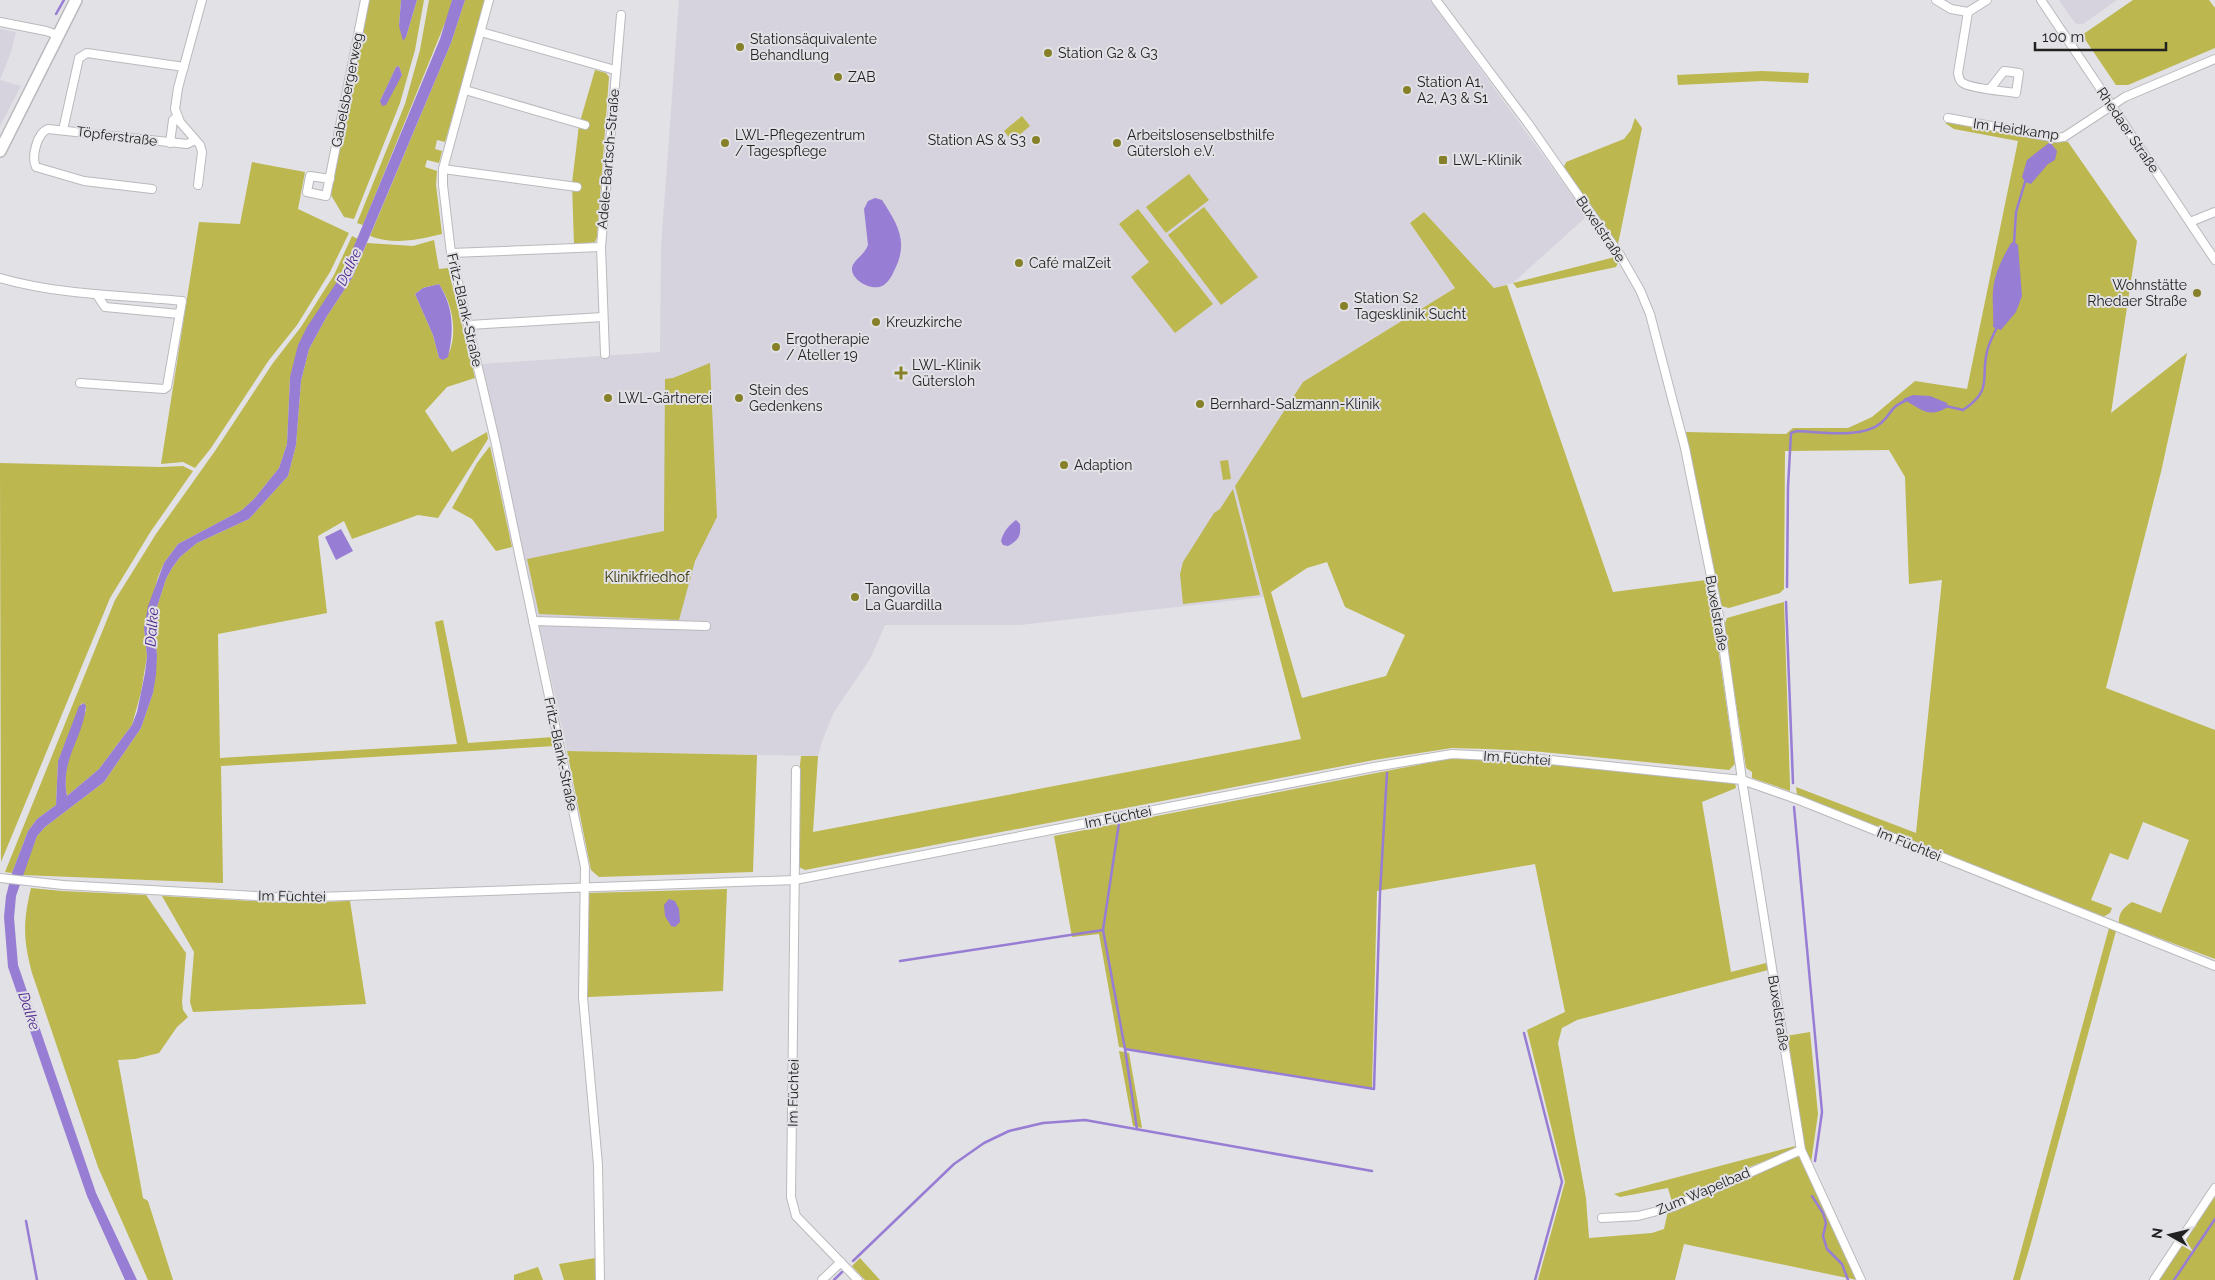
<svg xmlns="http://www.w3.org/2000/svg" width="2215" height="1280" font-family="Raleway,sans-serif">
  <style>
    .built { fill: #d6d3de }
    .green { fill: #bcb74e; fill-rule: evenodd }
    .water { fill: #977dd4 }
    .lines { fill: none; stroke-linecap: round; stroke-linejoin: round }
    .stream { stroke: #977dd4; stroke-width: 2.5 }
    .minor-casing { stroke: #bab9bd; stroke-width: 10 }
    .secondary-casing { stroke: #bab9bd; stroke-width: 14 }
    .minor { stroke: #fff; stroke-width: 8 }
    .secondary { stroke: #fff; stroke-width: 11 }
    .poi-dot { fill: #868129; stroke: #e2e1e5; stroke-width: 2 }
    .labels { text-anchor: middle; stroke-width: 4; stroke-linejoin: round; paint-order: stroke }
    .poi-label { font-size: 14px; fill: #212122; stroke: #e2e1e5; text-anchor: start }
    .street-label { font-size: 14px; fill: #212122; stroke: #e2e1e5 }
    .park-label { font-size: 14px; fill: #322f00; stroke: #e2e1e5 }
    .water-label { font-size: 15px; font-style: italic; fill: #532b91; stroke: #e2e1e5 }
  </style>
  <rect width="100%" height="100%" fill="#e2e1e5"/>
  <g class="built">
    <path d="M679,0H1430L1587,216L1513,283L1494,288L1424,212L1410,223L1455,288L1303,382L1235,486L1264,597L1020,625H885L870,659L834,712L822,741L818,756L567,751L482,364L660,352L661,247Z"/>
    <path d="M2059,0H2117L2083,24H2078L2075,23Z"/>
    <path d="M0,29L16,32L11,52L0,80L21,86L0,126Z"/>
  </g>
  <g class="green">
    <path d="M368,0H401L399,26L406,37L417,0H424L415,50L400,103L354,219L344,217L331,195ZM399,66L402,75L380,101L396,67Z"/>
    <path d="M429,0H452L449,13L363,225L357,223L405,104L420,50Z"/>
    <path d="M465,0H486L445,142L437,140L435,149L442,151L439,163L427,160L425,167L437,171L436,185L442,234C418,240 393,245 370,236L451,43Z"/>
    <path d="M2133,0H2209L2215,8V48L2128,85H2116L2082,35Z"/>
    <path d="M595,70L606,73L609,77L597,237L595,242L574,245L572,183L579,125Z"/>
    <path d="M1762,71L1809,73L1808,83L1762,81L1678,85L1677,75Z"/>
    <path d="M1022,116L1030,126L1012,141L1004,131Z"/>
    <path d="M1635,118L1642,128L1618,244L1564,167L1566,162L1624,139L1631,130Z"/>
    <path d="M1945,123H1955L2068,142L2137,241L2111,413L2187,353L2161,472L2106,688L2215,730V959L2119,923C2118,913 2124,907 2132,902L2161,913L2189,840L2143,822L2128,860L2110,853L2091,900L2112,908L2110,913L2103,917L1797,795L1796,787L1916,833L1942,580L1909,584L1905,477L1889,450L1785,451L1784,589L1780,593L1729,608L1721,606L1686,432L1786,434L1793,428H1848L1872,417L1915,381L1967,389L2018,141L1954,129Z"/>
    <path d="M252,162L305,172L298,209L349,233L330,272L297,325L269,360L211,448L195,468L183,462L161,464L199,222L240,224Z"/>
    <path d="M1189,174L1209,200L1166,233L1146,207Z"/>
    <path d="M1204,207L1258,277L1221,305L1168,235Z"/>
    <path d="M1138,209L1213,304L1175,333L1131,277L1149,262L1119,224Z"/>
    <path d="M1424,212L1494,288L1507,285L1613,592L1706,580L1713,613L1735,764L1729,770L1532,751L1486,749L1452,748L1374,760L805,870L799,867L798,783L801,756H818L813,832L1301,739L1235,486L1303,382L1455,288L1410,223ZM1327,562L1345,607L1405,635L1386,676L1302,698L1271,592L1307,568Z"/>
    <path d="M352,236L358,239L290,377L287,444L279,468L254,499L242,510L178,544L164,563L158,577L144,628L147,656L141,692L132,725L99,769L67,796C61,766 76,738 86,710V706L84,703L81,704L58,761L56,805L37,819L28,831L12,873L5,872L115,600L156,534L215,451L273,363L301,327L334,275Z"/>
    <path d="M434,240L439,269L448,268L475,378L447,387L425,411L452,452L487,432L488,439L438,518L418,515L352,539L344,521L318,536L327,613L218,634L220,758L457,744L435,622L443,620L468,743L553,737L555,746L221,766L223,883L22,875L37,836L45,827L104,782L141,728L153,693L157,655L154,628L157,607L166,579L172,568L180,557L197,543L249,519L288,476L296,445L301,381L309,349L327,316L352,278L367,243L413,246ZM439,284C452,303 458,331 449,353L439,358L433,335L415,294L423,288Z"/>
    <path d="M1615,257L1618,263L1616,267L1517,288L1513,283Z"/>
    <path d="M710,363L717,517L695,561L679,620L539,614L527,559L664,531L665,379L673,378Z"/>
    <path d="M490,446L512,547L496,551L472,519L452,508L477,463Z"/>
    <path d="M1228,460L1231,479L1223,480L1220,461Z"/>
    <path d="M0,463L160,467L183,466L193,471L151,531L110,598L1,862Z"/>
    <path d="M1233,489L1260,595L1183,604L1180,574L1183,562L1214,513L1220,509Z"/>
    <path d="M1784,602L1790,785V791L1752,778V772L1746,768L1724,626L1727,618Z"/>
    <path d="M567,751L757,755L753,872L599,877L591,870Z"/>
    <path d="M1453,758L1530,762L1735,782L1736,788L1702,802L1731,972L1766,963L1768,970L1577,1020L1562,1028L1558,1043L1586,1198L1589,1238L1652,1233L1664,1229L1668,1211L1799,1155L1857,1280L1684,1244L1675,1280H1538L1565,1182L1527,1030L1565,1012L1535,864L1377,891L1372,1088L1119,1047L1099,934L1072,937L1054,836Z"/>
    <path d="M31,888L62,891L146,895L186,953L182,1002L183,1010L188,1017L177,1027L159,1053L135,1059L118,1060L143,1198L148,1201L173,1280H148L98,1167L32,973C23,939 23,922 31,888Z"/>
    <path d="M727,889L723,991L588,997L589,893Z"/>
    <path d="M162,896L288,903L350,901L366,1004L193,1012L190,1002L194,952Z"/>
    <path d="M2109,928L2116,931L2031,1243L2020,1280H2013Z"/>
    <path d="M1810,1032L1818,1114L1811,1163L1805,1149L1786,1036Z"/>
    <path d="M1119,1051L1129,1053L1142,1128L1133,1126Z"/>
    <path d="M1795,1146L1794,1150L1744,1169L1672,1202L1668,1188L1620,1197L1614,1194Z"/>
    <path d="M2215,1196V1280H2159Z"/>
    <path d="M595,1258L596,1280H564L559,1264Z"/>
    <path d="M860,1258L880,1280H865L852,1266Z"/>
    <path d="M538,1267L543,1280H514V1275Z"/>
  </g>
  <g class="water">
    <path d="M401,0H417L406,37L403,41L399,26Z"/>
    <path d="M452,0H465L451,43L352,278L327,316L309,349L301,381L296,445L288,476L249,519L197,543L180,557L172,568L166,579L157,607L154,628L157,655L156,675L153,693L141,728L104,782L45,827L37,836L16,896L14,918L18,965L96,1193L137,1280H125L87,1196L8,967L4,917L6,896L12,873L28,831L37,819L56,805L58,761L79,706L84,703L86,706C83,739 60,759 67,796L99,769L132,725L137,712L145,673L147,656L144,628L148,606L164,563L178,544L242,510L254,499L279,468L287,444L290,377L298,345L307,327L342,274L357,239L440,39Z"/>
    <path d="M399,66L402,75L386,105L382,106L380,101L396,67Z"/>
    <path d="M2050,142L2057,151L2055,160L2048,164L2031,184L2025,182L2022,177L2027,160Z"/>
    <path d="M875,198L882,200C898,225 909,242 894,271C892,276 887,284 882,286C872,291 853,281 852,270C851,261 865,255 868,245L864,209L868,201Z"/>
    <path d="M2014,242L2018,245L2022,296L2016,312L2001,330L1993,327C1994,315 1992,303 1993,291C1994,274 2003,257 2011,243Z"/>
    <path d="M439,284C454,308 454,331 448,357L443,360L439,358L433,335L415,294L423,288Z"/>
    <path d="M1913,395L1930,396L1947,403L1948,407C1928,419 1921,409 1903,399Z"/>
    <path d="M1016,520L1020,524C1021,536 1019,540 1008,546L1003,545L1001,541C1003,532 1009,525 1016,520Z"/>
    <path d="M341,529L353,551L336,560L325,537Z"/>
    <path d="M669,899L675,901L679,909L680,922L675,927L671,926L665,916L664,905Z"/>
  </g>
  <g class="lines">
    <g class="stream">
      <path d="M56,14L64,0"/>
      <path d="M2014,244L2016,212L2025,182"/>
      <path d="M1946,406L1963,410C1995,389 1979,377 1988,348C1990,341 1994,334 1997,327"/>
      <path d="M1787,587L1788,487L1791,433L1797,431C1821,432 1862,439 1881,423C1893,413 1888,408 1907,400"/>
      <path d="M1786,602L1793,783"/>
      <path d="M1794,807L1822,1112L1815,1161"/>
      <path d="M1119,823L1103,930L1125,1049L1374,1089L1380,893L1387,773"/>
      <path d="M900,961L1103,930"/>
      <path d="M1524,1033L1562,1182L1535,1280"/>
      <path d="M1125,1049L1137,1129"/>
      <path d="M1812,1196L1823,1213L1826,1223L1823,1236L1827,1249L1842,1264L1848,1280"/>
      <path d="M26,1221L37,1280"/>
      <path d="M853,1261L954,1164L984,1143L1009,1131L1043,1123L1085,1120L1372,1171"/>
      <path d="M834,1280L842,1272"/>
      <path d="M2174,1280L2215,1219"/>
    </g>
    <g class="minor-casing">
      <g id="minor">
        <path d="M489,0L443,169V185L451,253L495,440L585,867L583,997L598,1165L600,1280"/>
        <path d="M1436,0L1530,126L1620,255L1640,290L1650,314L1685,448L1719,616L1742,780L1801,1150L1861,1280"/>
        <path d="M1936,0L1951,9L1968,12L1987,0"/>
        <path d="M2041,0L2215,260"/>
        <path d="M1968,12L1958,73C1959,77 1959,81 1963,83C1972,89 2004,91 2016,93L2019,73L2004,71L1990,89"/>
        <path d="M0,22L46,31L58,35"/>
        <path d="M481,32L615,70"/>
        <path d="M465,90L585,125"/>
        <path d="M1948,118L2056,138L2064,137L2125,97L2215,59"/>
        <path d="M63,130L79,58L87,53L184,67"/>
        <path d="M170,143L173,120L177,117"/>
        <path d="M443,169L577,187"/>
        <path d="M330,179L310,176L307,192L326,196L365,0"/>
        <path d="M198,185L202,152L200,145L180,122L175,109L178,88L202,0"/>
        <path d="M152,189L84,181L36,167C31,157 37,133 48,129L187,144L195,140"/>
        <path d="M2190,222L2215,212"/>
        <path d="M451,253L601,247"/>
        <path d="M0,278C59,295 121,295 182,301L167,387L164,389L80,383"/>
        <path d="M97,295L105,307L179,314"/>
        <path d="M469,325L603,317"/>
        <path d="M605,354L601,247L621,15"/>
        <path d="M533,621L706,626"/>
        <path d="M796,770L791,1197L796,1216L858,1280"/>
        <path d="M0,878L63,885L289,898L795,880L1374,767L1452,754L1531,758L1742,780L1799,800L2215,966"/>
        <path d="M1602,1218L1638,1216L1673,1207L1801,1150"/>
        <path d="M822,1280L841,1262"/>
        <path d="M2154,1280L2215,1188"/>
      </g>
    </g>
    <g class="secondary-casing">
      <path id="secondary" d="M0,151L76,0"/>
    </g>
    <use href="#minor" class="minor"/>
    <use href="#secondary" class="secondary"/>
  </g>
  <g class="poi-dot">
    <circle cx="740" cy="47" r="5"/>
    <circle cx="1048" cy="53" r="5"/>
    <circle cx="838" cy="77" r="5"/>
    <circle cx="1407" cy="90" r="5"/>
    <circle cx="1036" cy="140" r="5"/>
    <circle cx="725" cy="143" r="5"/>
    <circle cx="1117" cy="143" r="5"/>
    <rect x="1438" y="155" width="10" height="10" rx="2.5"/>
    <circle cx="1019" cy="263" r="5"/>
    <circle cx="2197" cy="293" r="5"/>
    <circle cx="1344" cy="306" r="5"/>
    <circle cx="876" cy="322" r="5"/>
    <circle cx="776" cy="347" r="5"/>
    <path d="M898.5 365.5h5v5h5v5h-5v5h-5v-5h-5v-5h5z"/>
    <circle cx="608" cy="398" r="5"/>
    <circle cx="739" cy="398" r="5"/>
    <circle cx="1200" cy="404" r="5"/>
    <circle cx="1064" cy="465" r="5"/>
    <circle cx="855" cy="597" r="5"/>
  </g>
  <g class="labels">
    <g class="poi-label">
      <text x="750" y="44">Stationsäquivalente<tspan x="750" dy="16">Behandlung</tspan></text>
      <text x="1058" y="58">Station G2 &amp; G3</text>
      <text x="848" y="82">ZAB</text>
      <text x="1417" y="87">Station A1,<tspan x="1417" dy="16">A2, A3 &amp; S1</tspan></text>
      <text x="735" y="140">LWL-Pflegezentrum<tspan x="735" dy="16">/ Tagespflege</tspan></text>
      <text x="1127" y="140">Arbeitslosenselbsthilfe<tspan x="1127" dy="16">Gütersloh e.V.</tspan></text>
      <text x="1026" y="145" text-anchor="end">Station AS &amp; S3</text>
      <text x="1453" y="165">LWL-Klinik</text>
      <text x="1029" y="268">Café malZeit</text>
      <text x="2187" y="290" text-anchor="end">Wohnstätte<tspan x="2187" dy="16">Rhedaer Straße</tspan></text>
      <text x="1354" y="303">Station S2<tspan x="1354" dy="16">Tagesklinik Sucht</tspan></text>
      <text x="886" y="327">Kreuzkirche</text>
      <text x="786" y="344">Ergotherapie<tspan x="786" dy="16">/ Ateller 19</tspan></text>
      <text x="912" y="370">LWL-Klinik<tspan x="912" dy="16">Gütersloh</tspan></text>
      <text x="749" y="395">Stein des<tspan x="749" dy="16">Gedenkens</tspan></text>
      <text x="618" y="403">LWL-Gärtnerei</text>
      <text x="1210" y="409">Bernhard-Salzmann-Klinik</text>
      <text x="1074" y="470">Adaption</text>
      <text x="865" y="594">Tangovilla<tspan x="865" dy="16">La Guardilla</tspan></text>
    </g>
    <g class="street-label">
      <text transform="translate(347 90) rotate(-79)" y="5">Gabelsbergerweg</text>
      <text transform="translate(2016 129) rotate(8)" y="5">Im Heidkamp</text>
      <text transform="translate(2128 130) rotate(56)" y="5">Rhedaer Straße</text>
      <text transform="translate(117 136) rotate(7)" y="5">Töpferstraße</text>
      <text transform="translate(608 159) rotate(-85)" y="5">Adele-Bartsch-Straße</text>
      <text transform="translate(1601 229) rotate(56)" y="5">Buxelstraße</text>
      <text transform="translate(465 310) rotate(77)" y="5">Fritz-Blank-Straße</text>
      <text transform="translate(1717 613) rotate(80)" y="5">Buxelstraße</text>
      <text transform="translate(561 754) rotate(78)" y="5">Fritz-Blank-Straße</text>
      <text transform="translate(1517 758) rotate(4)" y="5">Im Füchtei</text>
      <text transform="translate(1118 817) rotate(-11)" y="5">Im Füchtei</text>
      <text transform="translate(1909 844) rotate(22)" y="5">Im Füchtei</text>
      <text transform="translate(292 896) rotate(1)" y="5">Im Füchtei</text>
      <text transform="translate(1779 1013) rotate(81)" y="5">Buxelstraße</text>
      <text transform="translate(793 1093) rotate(-89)" y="5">Im Füchtei</text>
      <text transform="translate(1703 1191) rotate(-23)" y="5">Zum Wapelbad</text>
    </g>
    <g class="park-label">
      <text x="647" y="582">Klinikfriedhof</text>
    </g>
    <g class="water-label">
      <text transform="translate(349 267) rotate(-64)" y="5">Dalke</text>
      <text transform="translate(152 627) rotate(-86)" y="5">Dalke</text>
      <text transform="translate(29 1011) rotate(71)" y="5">Dalke</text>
    </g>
  </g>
  <g transform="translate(2170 1235) rotate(278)" stroke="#e2e1e5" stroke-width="4" paint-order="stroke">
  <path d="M0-4L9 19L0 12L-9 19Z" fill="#212122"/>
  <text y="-8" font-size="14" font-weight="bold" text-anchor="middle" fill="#212122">N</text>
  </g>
  <path d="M2035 42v8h131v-8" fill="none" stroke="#212122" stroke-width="2.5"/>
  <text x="2042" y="42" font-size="15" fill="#212122" stroke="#e2e1e5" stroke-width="4" paint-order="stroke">100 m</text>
</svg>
